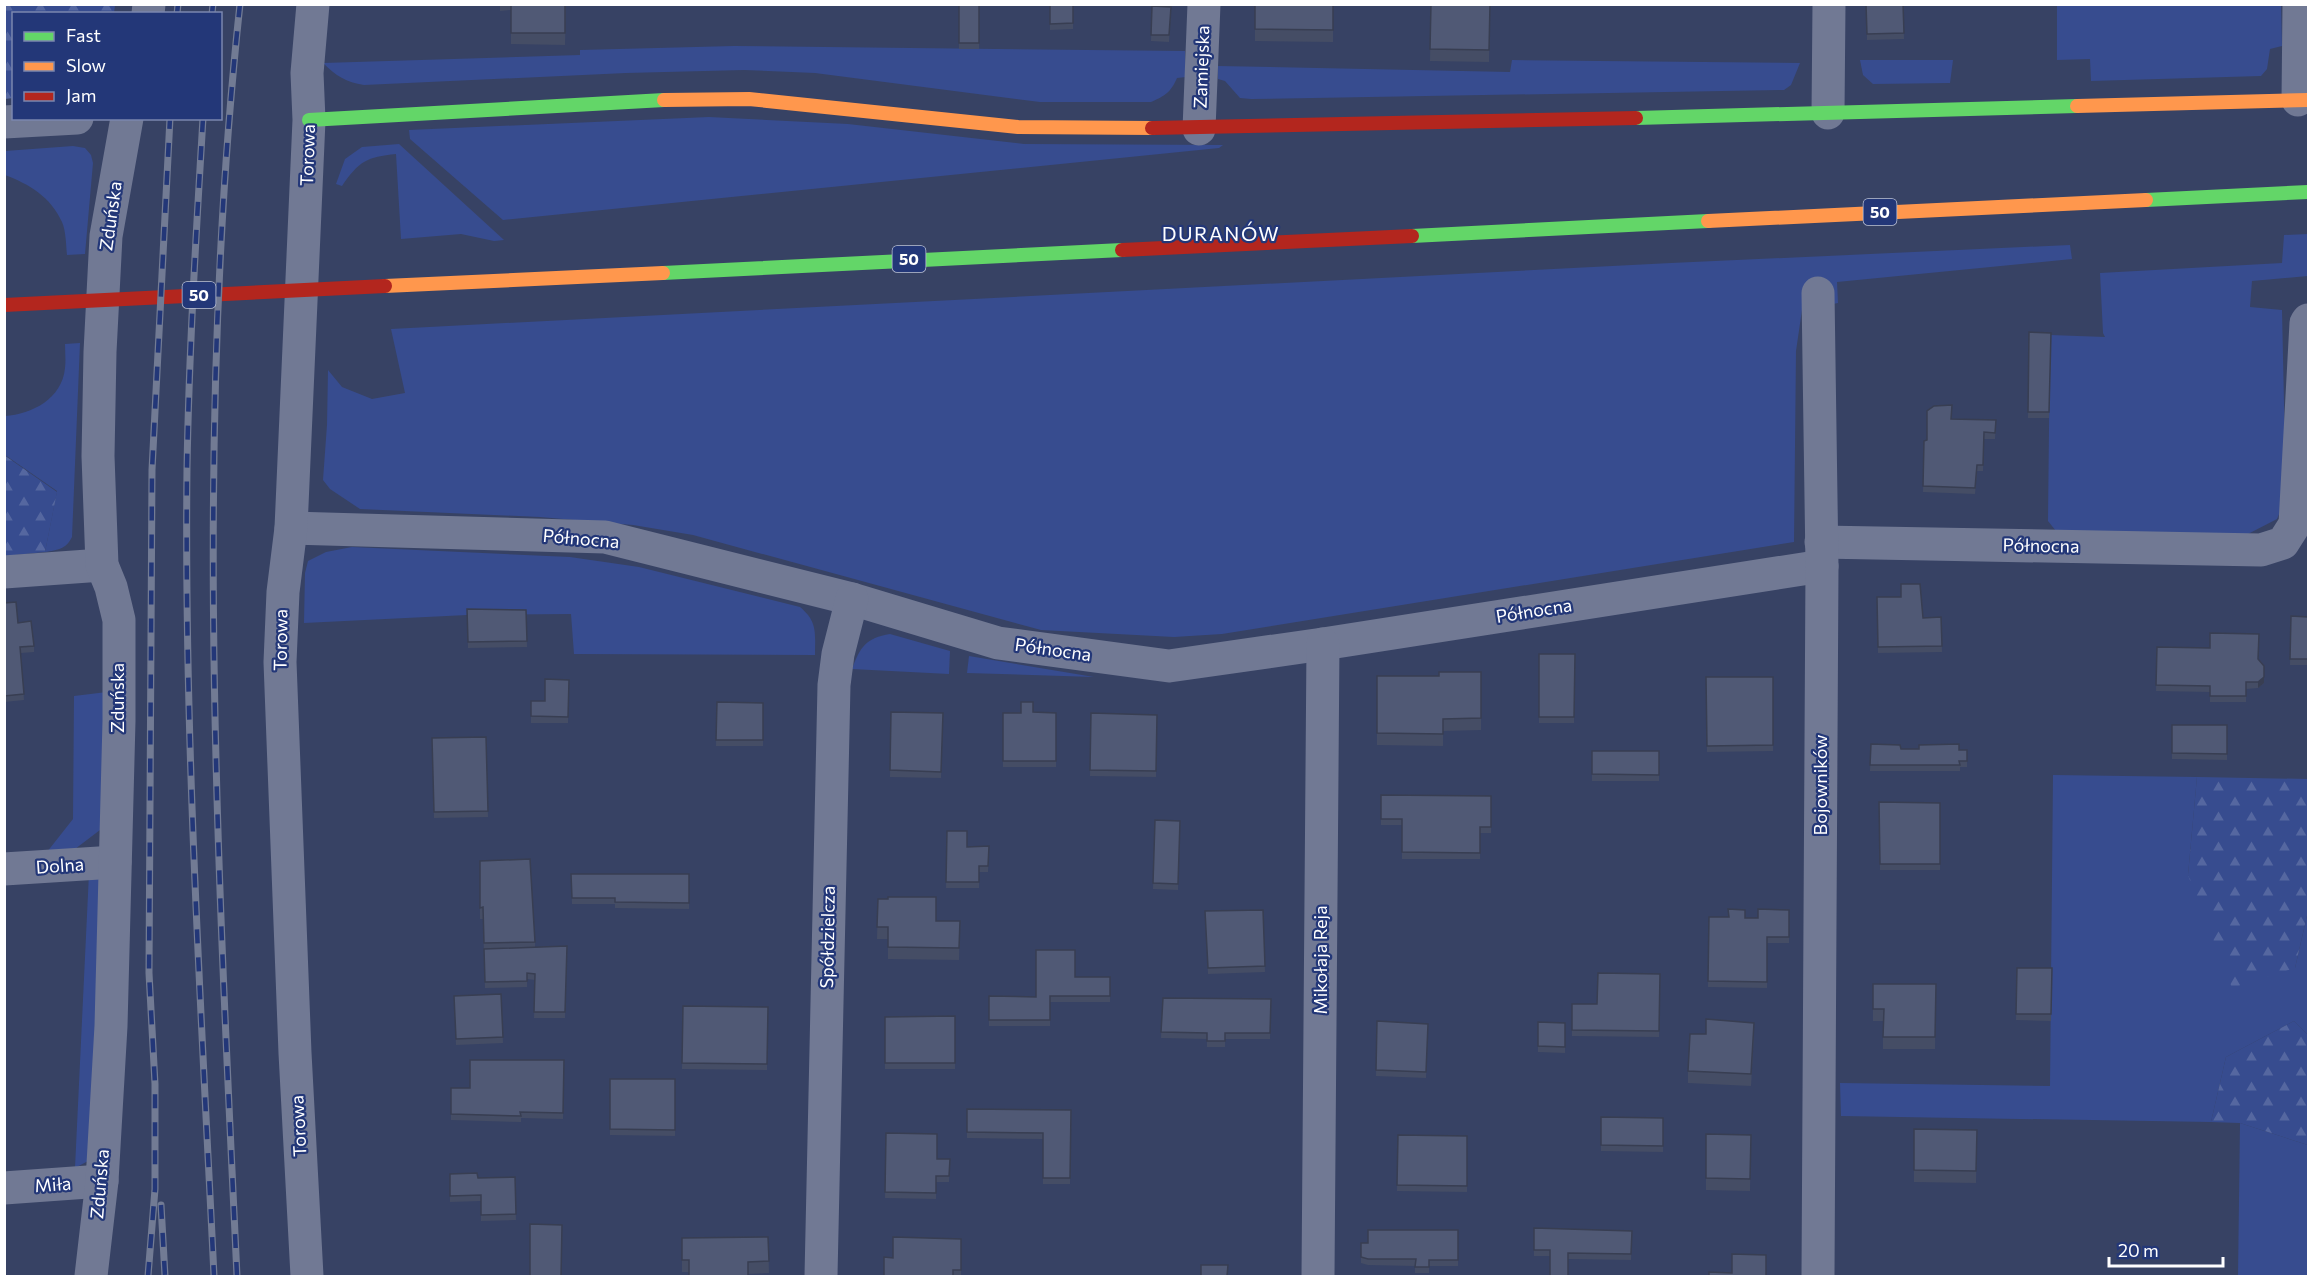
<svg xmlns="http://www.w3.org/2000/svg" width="2313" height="1281" font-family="Commissioner,sans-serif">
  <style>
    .green { fill: #374c8f }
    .forest { fill: url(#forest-firs) }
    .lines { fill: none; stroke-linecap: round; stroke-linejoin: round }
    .street { stroke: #717994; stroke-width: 33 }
    .fast { stroke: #63d668; stroke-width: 14 }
    .slow { stroke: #ff974d; stroke-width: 14 }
    .jam { stroke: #b3261e; stroke-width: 14 }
    .rail-casing { stroke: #727b94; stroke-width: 7 }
    .rail { stroke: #233778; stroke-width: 4.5; stroke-dasharray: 14; stroke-linecap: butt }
    .wall { fill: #454d65 }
    .shaded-wall { fill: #383e52 }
    .building { fill: #505975; stroke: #383e52; stroke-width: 1.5 }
    .labels { text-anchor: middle; stroke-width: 4.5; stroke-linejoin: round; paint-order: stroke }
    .shield { fill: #233778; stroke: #bdc3d6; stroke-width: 1.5 }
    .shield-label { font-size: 16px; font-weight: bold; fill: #fff }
    .street-label { font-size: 18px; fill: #fff; stroke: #233778 }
    .neighbourhood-label { font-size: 20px; letter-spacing: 1.5px; fill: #fff; stroke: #233778 }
  </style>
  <defs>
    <pattern id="forest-firs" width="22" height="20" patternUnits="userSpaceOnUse" patternTransform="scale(1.5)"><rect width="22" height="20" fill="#374c8f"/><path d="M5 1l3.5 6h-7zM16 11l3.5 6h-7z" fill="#5567a0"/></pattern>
  </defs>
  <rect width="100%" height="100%" fill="#374264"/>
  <g class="green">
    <path d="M2057,5H2281L2282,46L2270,49L2267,69L2261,76L2091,81L2090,59L2057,60Z"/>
    <path d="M734,46L1185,51L1186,77L1177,78C1171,92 1165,96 1151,102H1040L815,73L744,70L626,73L364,85C346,82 336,76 323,63L580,55V50Z"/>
    <path d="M1512,60L1800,63L1791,85L1784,90L1251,99L1240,98L1225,81L1218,79V66L1510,72Z"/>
    <path d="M1860,60H1953L1950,83L1873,84L1863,75Z"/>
    <path d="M709,117L848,124L1024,144L1223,145L1219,148L503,220L410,139L409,130Z"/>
    <path d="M399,144L504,240L494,241L461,234L401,239L396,154C367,157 359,161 342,186L336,184L345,159L362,147Z"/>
    <path d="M73,146L85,148L91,155L93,163L85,254L67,255C66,245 66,231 62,222C51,197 29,184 5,175V151Z"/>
    <path d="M2308,234V276L2252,281L2250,307L2282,310L2286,498L2277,519L2246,535L2056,531L2048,521L2050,335L2105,337L2103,333L2100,273L2282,263L2284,235Z"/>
    <path d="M2070,245L2072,259L1837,282L1838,303L1802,310L1796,351L1794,542L1222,634L1174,637L1041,630L693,535L633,525L540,517L360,509L330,489L323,480L327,425L328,370L342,387L372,399L405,393L391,329L1671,263Z"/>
    <path d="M80,343L72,537C66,549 58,550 45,552L57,491L5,455V416C32,414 62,399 65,368C66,360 65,352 65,344Z"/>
    <path d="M352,547L570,557L639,567L800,607C818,622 815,633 815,655L574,654L571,614L467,615L304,623L305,573L308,561L326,552Z"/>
    <path d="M890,634L950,651L949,674L852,669C860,647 866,638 890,634Z"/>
    <path d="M969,656L1094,677L967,673Z"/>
    <path d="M107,692L100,830L75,849L47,852L73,819L74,696Z"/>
    <path d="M2053,775L2197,777L2188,875L2295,968L2308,911V1035L2294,1021L2226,1057L2211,1122L1841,1116L1840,1083L2050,1086Z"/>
    <path d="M89,873L99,879L105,887L88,1161L75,1168Z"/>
    <path d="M2240,1123L2308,1145V1276H2238Z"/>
  </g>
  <g class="forest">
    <path d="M5,4H115V5L114,13L14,14L13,98L5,99Z"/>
    <path d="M4,455L57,492L45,552L5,556Z"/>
    <path d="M2197,777L2308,779V911L2295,968L2232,988L2188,875Z"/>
    <path d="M2294,1021L2308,1035V1145L2240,1123L2211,1122L2226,1057Z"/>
  </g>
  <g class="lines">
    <g class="street">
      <path d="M148,14L149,4"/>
      <path d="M2298,100L2299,4"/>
      <path d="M1828,113L1829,4"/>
      <path d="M4,122L77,118"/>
      <path d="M1199,129L1204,4"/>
      <path d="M291,528L605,537L852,599L998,643L1169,666L1323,644L1822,566"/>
      <path d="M1821,542L2261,550L2283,543L2295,524L2306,323L2308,320"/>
      <path d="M4,572L102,565"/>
      <path d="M4,869L115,862"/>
      <path d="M4,1188L102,1181"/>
      <path d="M91,1276L102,1181L111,1026L119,721V620L111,587L102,565L98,456L100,352L106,236L127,118"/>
      <path d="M307,1276L295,1053L280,662L283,592L291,528L309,120L307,73L313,4"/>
      <path d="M821,1276L834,685L838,654L852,599"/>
      <path d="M1318,1276L1323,644"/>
      <path d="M1818,1276L1822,566L1818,293"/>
    </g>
    <g class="fast">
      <path d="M1636,118L2077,106"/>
      <path d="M309,120L664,100"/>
      <path d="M2146,200L2308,192"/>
      <path d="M1412,236L1708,221"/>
      <path d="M663,273L1122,250"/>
    </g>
    <g class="slow">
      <path d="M664,100L749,99L1018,127L1152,128"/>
      <path d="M2077,106L2308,100"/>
      <path d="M1708,221L2146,200"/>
      <path d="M385,286L663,273"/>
    </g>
    <g class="jam">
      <path d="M1152,128L1636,118"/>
      <path d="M1122,250L1412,236"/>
      <path d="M4,305L385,286"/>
    </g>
    <g class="rail-casing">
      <g id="rail">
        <path d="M177,14L178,4"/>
        <path d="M212,14L213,4"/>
        <path d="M203,118C196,235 189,351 187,468C184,737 201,1007 214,1276"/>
        <path d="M161,1205L165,1276"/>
        <path d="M148,1276L155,1189V1084L149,973L152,470L170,118"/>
        <path d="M237,1276C217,851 194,429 240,4"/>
      </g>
    </g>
    <use href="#rail" class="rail"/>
  </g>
  <g class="wall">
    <path d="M500,4H566L565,45L511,44V10L500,11Z"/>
    <rect x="959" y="4" width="20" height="45"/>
    <path d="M1050,4H1073V29L1050,30Z"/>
    <path d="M1255,4H1333V42L1255,41Z"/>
    <path d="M1431,4H1490L1489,62L1430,61Z"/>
    <path d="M1866,4H1903L1904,39L1867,40Z"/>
    <path d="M1152,6L1171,7L1169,42L1151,41Z"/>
    <path d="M2029,332L2051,333L2049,418H2028Z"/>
    <path d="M1951,419L1996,420L1995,439H1984L1983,471H1977L1975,494L1923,492L1924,441L1927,440Z"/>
    <path d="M1877,597H1901L1923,618L1941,617L1942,652L1878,653Z"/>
    <path d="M4,603L34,646V652L21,653L24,700L4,702Z"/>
    <path d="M467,609L526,610L527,647L468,648Z"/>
    <path d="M2291,616L2308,617V665H2290Z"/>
    <path d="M2157,647L2258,659L2264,683L2258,688L2246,689V702H2210V692L2156,691Z"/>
    <path d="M1539,654H1575L1574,723H1539Z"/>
    <path d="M1481,672V730L1443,731V746L1377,745V676H1439Z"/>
    <path d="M1706,677H1773V751L1707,752Z"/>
    <path d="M569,680L568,723H531V701H545Z"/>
    <path d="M717,702L763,703V746H716Z"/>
    <path d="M891,712L943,713L941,778L890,777Z"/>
    <path d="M1033,712L1056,713V767H1003V713Z"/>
    <path d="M1091,713L1157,715L1156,777L1090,776Z"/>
    <path d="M2172,725H2227V760L2172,759Z"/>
    <path d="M486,737L488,817L434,818L432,738Z"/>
    <path d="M1871,744L1901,749L1959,750L1967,761V767H1960V771H1870Z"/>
    <rect x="1592" y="751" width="67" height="30"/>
    <path d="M1381,795L1491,796V833H1480V859H1402V825H1381Z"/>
    <path d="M1879,802L1940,803V870H1880Z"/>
    <path d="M1155,820L1180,821L1178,890L1153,889Z"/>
    <path d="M947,831L967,847L989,846L988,872H979V888H946Z"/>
    <path d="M480,861L535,942V947L567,946L565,1018H534L535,980L527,979V987L485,988L483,919H480Z"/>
    <path d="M571,874H689V909L615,908V904H572Z"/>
    <path d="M878,899L936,921H960L959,960L888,959V939H877Z"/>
    <path d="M1263,910L1265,972L1208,974L1205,911Z"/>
    <path d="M1789,910V943H1767V988L1708,987L1709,917L1758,918Z"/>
    <path d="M2017,968H2052L2051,1021L2016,1020Z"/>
    <path d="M1660,974L1659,1037L1572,1036V1004H1597Z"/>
    <path d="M1075,977H1110V1002H1050V1026H989V996L1036,997Z"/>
    <path d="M1873,984H1936L1935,1049H1883V1021H1873Z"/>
    <path d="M501,994L503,1043L456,1045L454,996Z"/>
    <path d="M1163,998L1271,999L1270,1039H1225V1047H1207V1039L1161,1038Z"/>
    <path d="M683,1006L768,1007L767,1070L682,1069Z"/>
    <path d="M955,1016V1069H885V1017Z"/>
    <path d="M1377,1021L1428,1024L1426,1078L1376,1076Z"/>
    <path d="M1538,1022L1565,1023V1053L1538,1052Z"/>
    <path d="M1754,1035L1751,1086L1688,1083V1071Z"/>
    <path d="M564,1060L563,1119L521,1118V1122L451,1120V1088H470Z"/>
    <path d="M610,1079H675V1136L610,1135Z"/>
    <path d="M967,1109L1071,1110L1070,1184H1043V1139L967,1138Z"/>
    <path d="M1601,1117L1663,1118V1152L1601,1151Z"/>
    <path d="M1914,1129L1977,1130L1976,1183L1914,1182Z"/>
    <path d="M886,1133L937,1159H950L949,1182H936V1199L885,1198Z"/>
    <path d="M1706,1134L1751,1135L1750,1191L1706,1190Z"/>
    <path d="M1398,1135L1467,1136V1192L1397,1191Z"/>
    <path d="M450,1174L478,1178L515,1177L516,1220L481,1221V1201L450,1202Z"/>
    <path d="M1534,1228L1632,1231L1631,1260L1568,1259L1550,1256H1534Z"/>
    <path d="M1458,1230V1266H1429V1273H1415V1266L1368,1265L1361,1263V1243H1368Z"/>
    <path d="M768,1237L769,1273L748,1274L682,1272V1238Z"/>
    <path d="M961,1239V1276H884L893,1258Z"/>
  </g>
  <path class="shaded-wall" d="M2264,677V683L2258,688V682Z"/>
  <g class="building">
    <rect x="511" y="4" width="54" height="29"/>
    <rect x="959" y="4" width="20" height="39"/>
    <path d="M1050,4H1073V23L1050,24Z"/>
    <path d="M1255,4H1333V30L1255,29Z"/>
    <path d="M1431,4H1490L1489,50L1430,49Z"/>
    <path d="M1866,4H1903L1904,33L1867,34Z"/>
    <path d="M1152,6L1171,7L1169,35H1151Z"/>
    <path d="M2029,332L2051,333L2049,412H2028Z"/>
    <path d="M1952,405L1951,419L1996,420L1995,433L1984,432L1983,465H1977L1975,488L1923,486L1924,441L1927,440V411L1934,406Z"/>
    <path d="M1901,584H1920L1923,618L1941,617L1942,646L1878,647L1877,597H1901Z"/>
    <path d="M16,602L18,623L31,621L34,646L20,647L24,694L4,696V603Z"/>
    <path d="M467,609L526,610L527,641L468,642Z"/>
    <path d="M2291,616L2308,617V659H2290Z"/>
    <path d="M2210,633L2259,634L2258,659L2264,666V677L2258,682H2246V696H2210V686L2156,685L2157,647L2210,648Z"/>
    <path d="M1539,654H1575L1574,717H1539Z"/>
    <path d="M1439,672H1481V718L1443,719V734L1377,733V676H1439Z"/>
    <path d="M1706,677H1773V745L1707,746Z"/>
    <path d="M545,679L569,680L568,717L531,716V701H545Z"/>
    <path d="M717,702L763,703V740H716Z"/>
    <path d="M1021,702H1033V712L1056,713V761H1003V713H1021Z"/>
    <path d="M891,712L943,713L941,772L890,770Z"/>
    <path d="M1091,713L1157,715L1156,771L1090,770Z"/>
    <path d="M2172,725H2227V754L2172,753Z"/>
    <path d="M486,737L488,811L434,812L432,738Z"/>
    <path d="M1871,744L1900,745L1901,749H1919V745L1959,744V750H1967V761H1959L1960,765H1870Z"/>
    <path d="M1592,751H1659V775L1592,774Z"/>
    <path d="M1381,795L1491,796V827H1480V853L1402,852V819H1381Z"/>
    <path d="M1879,802L1940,803V864H1880Z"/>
    <path d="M1155,820L1180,821L1178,884L1153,883Z"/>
    <path d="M947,831H967V847L989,846L988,866H979V882H946Z"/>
    <path d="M530,859L535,942L484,943L483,907L480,908V861Z"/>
    <path d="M571,874H689V903L615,902V898H572Z"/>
    <path d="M888,897H936V921H960L959,948L888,947V927H877L878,899H888Z"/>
    <path d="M1728,909L1745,910V918H1758V909L1789,910V937H1767V982L1708,981L1709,917H1729Z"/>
    <path d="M1263,910L1265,966L1208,968L1205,911Z"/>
    <path d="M567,946L565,1012H534L535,974L527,973V981L485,982L484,949Z"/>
    <path d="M1036,950H1075V977H1110V996H1050V1020H989V996L1036,997Z"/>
    <path d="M2017,968H2052L2051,1014H2016Z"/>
    <path d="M1598,973L1660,974L1659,1031L1572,1030V1004H1597Z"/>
    <path d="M1873,984H1936L1935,1037H1883L1884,1009H1873Z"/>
    <path d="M501,994L503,1037L456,1039L454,996Z"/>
    <path d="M1163,998L1271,999L1270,1033H1225V1041H1207V1033L1161,1032Z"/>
    <path d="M683,1006L768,1007L767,1064L682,1063Z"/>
    <path d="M955,1016V1063H885V1017Z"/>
    <path d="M1706,1019L1754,1023L1751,1074L1688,1071L1690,1034H1706Z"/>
    <path d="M1377,1021L1428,1024L1426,1072L1376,1070Z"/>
    <path d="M1538,1022L1565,1023V1047L1538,1046Z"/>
    <path d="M470,1060H564L563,1113L520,1112L521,1116L451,1114V1088H470Z"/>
    <path d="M610,1079H675V1130L610,1129Z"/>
    <path d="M967,1109L1071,1110L1070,1178H1043V1133L967,1132Z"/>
    <path d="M1601,1117L1663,1118V1146L1601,1145Z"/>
    <path d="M1914,1129L1977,1130L1976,1171L1914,1170Z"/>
    <path d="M886,1133L937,1134V1159H950L949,1176H936V1193L885,1192Z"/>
    <path d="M1706,1134L1751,1135L1750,1179L1706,1178Z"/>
    <path d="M1398,1135L1467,1136V1186L1397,1185Z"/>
    <path d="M477,1173L478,1178L515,1177L516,1214L481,1215V1195L450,1196V1174Z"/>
    <path d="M530,1224L562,1225L561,1276H530Z"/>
    <path d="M1534,1228L1632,1231L1631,1254L1568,1253V1276H1550V1250H1534Z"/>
    <path d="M1368,1230H1458V1260H1429V1267H1415L1416,1259H1368L1361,1257V1243H1368Z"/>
    <path d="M768,1237L769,1261L748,1262V1276H689V1260H682V1238Z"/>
    <path d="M893,1237L961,1239V1270H953V1276H884V1257L893,1258Z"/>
    <path d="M1732,1254L1766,1255V1276H1709V1272L1732,1273Z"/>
    <path d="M1201,1265H1228L1227,1276H1201Z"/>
  </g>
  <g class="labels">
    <g class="shield">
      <rect x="1863.5" y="199" width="33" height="26" rx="4.5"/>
      <rect x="892.5" y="246" width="33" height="26" rx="4.5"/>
      <rect x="182.5" y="282" width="33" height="26" rx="4.5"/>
    </g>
    <g class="shield-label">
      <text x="1880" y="218">50</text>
      <text x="909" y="265">50</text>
      <text x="199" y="301">50</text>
    </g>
    <g class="street-label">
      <text transform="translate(1202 67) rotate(-88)" y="6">Zamiejska</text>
      <text transform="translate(308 155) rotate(-88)" y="6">Torowa</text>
      <text transform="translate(111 216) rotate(-82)" y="6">Zduńska</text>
      <text transform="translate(581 539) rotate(5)" y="6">Północna</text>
      <text transform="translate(2041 546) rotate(1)" y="6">Północna</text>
      <text transform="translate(1534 611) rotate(-9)" y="6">Północna</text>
      <text transform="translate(281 640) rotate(-89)" y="6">Torowa</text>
      <text transform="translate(1053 650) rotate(8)" y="6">Północna</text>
      <text transform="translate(118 698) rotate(-90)" y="6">Zduńska</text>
      <text transform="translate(1821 785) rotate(-90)" y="6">Bojowników</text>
      <text transform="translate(60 866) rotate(-4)" y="6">Dolna</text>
      <text transform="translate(828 937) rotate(-89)" y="6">Spółdzielcza</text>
      <text transform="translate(1321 960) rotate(-90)" y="6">Mikołaja Reja</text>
      <text transform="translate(299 1126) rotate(-93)" y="6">Torowa</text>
      <text transform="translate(100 1184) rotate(-85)" y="6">Zduńska</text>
      <text transform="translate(53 1185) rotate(-4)" y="6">Miła</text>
    </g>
    <g class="neighbourhood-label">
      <text x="1221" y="241">DURANÓW</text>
    </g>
  </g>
  <rect width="2313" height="1281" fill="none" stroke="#ffffff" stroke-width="12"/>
  <rect x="12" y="12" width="210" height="108" fill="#233778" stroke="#7b87ae" stroke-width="1.5"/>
  <rect x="24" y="32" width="30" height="9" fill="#63d668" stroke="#7b87ae" stroke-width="1.5"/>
  <text x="66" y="42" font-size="18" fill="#ffffff">Fast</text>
  <rect x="24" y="62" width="30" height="9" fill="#ff974d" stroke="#7b87ae" stroke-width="1.5"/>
  <text x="66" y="72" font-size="18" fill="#ffffff">Slow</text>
  <rect x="24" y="92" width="30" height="9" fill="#b3261e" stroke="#7b87ae" stroke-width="1.5"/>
  <text x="66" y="102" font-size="18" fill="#ffffff">Jam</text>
  <path d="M2109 1257v9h114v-9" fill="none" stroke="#ffffff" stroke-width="3"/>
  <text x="2118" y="1257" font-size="18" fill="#ffffff" stroke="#233778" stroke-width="4.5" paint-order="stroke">20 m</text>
</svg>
